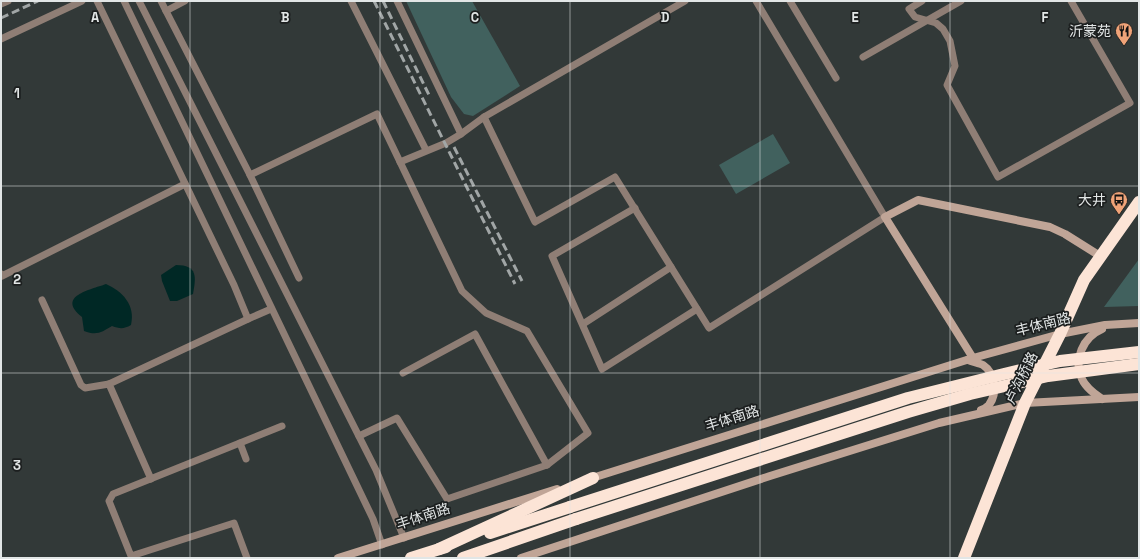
<svg xmlns="http://www.w3.org/2000/svg" width="1140" height="559" font-family="'Space Grotesk','Noto Sans SC',sans-serif">
  <style>
    .green { fill: #41615e }
    .water { fill: #002825 }
    .lines { fill: none; stroke-linecap: round; stroke-linejoin: round }
    .street { stroke: #8f7e75; stroke-width: 7 }
    .secondary { stroke: #c0a597; stroke-width: 8 }
    .highway { stroke: #fce4d6; stroke-width: 12 }
    .rail { stroke: #a1a6a6; stroke-width: 3; stroke-dasharray: 8 4; stroke-linecap: butt }
    .highway-bridge { stroke: #fce4d6; stroke-width: 12 }
    .grid { fill: none; stroke: #e2e6e6; stroke-width: 1; stroke-opacity: 0.55 }
    .labels { text-anchor: middle; stroke-width: 3.5; stroke-linejoin: round; paint-order: stroke }
    .poi-label { font-size: 14px; fill: #e2e6e6; stroke: #1c1f1f; text-anchor: end }
    .street-label { font-size: 14px; fill: #e2e6e6; stroke: #1c1f1f }
    .grid-label { font-size: 13px; text-anchor: middle; font-weight: bold; fill: #e2e6e6; stroke: #1c1f1f; stroke-width: 3.5; stroke-linejoin: round; paint-order: stroke }
  </style>
  <rect width="100%" height="100%" fill="#323938"/>
  <g class="green">
    <path d="M406,1H472L520,86L473,116L464,114L451,97Z"/>
    <path d="M773,134L790,163L736,194L719,165Z"/>
    <path d="M1139,259V306L1104,307Z"/>
  </g>
  <g class="water">
    <path d="M176,265C198,265 196,277 193,294L177,301H170L162,281L161,275Z"/>
    <path d="M106,284C122,291 136,305 131,325C124,329 120,329 112,326C102,332 97,336 84,331L82,317C56,296 90,290 106,284Z"/>
  </g>
  <g class="lines">
    <g class="street">
      <path d="M97,1L234,285L248,319L271,309"/>
      <path d="M124,1L373,519L382,545"/>
      <path d="M139,1L376,470L404,538"/>
      <path d="M161,1L166,11"/>
      <path d="M185,1L166,11L250,175"/>
      <path d="M351,1L426,150"/>
      <path d="M397,1L461,134L484,117L535,222L615,177L709,328L885,217L756,1"/>
      <path d="M790,1L836,78"/>
      <path d="M922,1L909,9L915,17L936,23L943,29L950,41L955,66L947,85L998,177L1130,103L1071,1"/>
      <path d="M1,4L8,1"/>
      <path d="M1,39L82,1"/>
      <path d="M863,57L961,1"/>
      <path d="M484,117L685,1"/>
      <path d="M400,162L446,143L461,134"/>
      <path d="M635,208L552,256L602,369L697,309"/>
      <path d="M1,274L2,276L185,184"/>
      <path d="M299,278L250,175L377,114L462,291L486,313L527,331L588,433L547,465"/>
      <path d="M42,300L81,385L85,388L109,384"/>
      <path d="M583,324L671,267"/>
      <path d="M359,436L397,418L447,499L547,465L475,334L403,373"/>
      <path d="M240,443L246,459"/>
      <path d="M151,479L109,384L248,319"/>
      <path d="M247,558L234,523L131,556L109,501L113,494L282,426"/>
    </g>
    <g class="secondary">
      <path d="M1102,329C1083,337 1073,360 1082,379C1086,388 1095,394 1102,399"/>
      <path d="M973,358L885,217L918,200L1050,227L1065,234L1100,256"/>
      <path d="M968,360C972,362 979,363 983,365C995,373 998,393 989,405C987,407 984,409 981,410"/>
      <path d="M589,479L973,358L1060,334L1105,325L1139,323"/>
      <path d="M338,558L557,489"/>
      <path d="M521,558L770,476L939,423L1025,403L1139,397"/>
    </g>
    <g class="highway">
      <path d="M490,533L570,507"/>
      <path d="M439,549L593,478"/>
      <path d="M411,558L446,547"/>
      <path d="M463,558L576,519"/>
      <path d="M964,558L1025,403L1060,334L1084,280L1139,202"/>
    </g>
    <g class="rail">
      <path d="M374,1L515,284"/>
      <path d="M383,1L429,95"/>
      <path d="M1,18L38,1"/>
      <path d="M454,147L522,281"/>
    </g>
    <g class="highway-bridge">
      <path d="M570,507L908,398L1004,374L1060,361L1139,352"/>
      <path d="M576,519L908,412L970,394L1048,376L1139,364"/>
    </g>
  </g>
  <path class="grid" d="M190,1V558M380,1V558M570,1V558M760,1V558M950,1V558M1,186H1139M1,373H1139"/>
  <defs>
    <g id="restaurant-pin" transform="scale(0.9)"><path d="M0 17L-7.5 6A9.5 9.5 0 1 1 7.5 6Z" fill="#f0a378" stroke="#1c1f1f"/><path d="M-5-6h1v4h1v-4h1v4h1v-4h1v5L-1.5 .5V6h-2V.5L-5-1ZM5-6V6H3V1.5H1.5Q1.5-4 5-6Z" fill="#111"/></g>
    <g id="bus-pin" transform="scale(0.9)"><path d="M0 17L-7.5 6A9.5 9.5 0 1 1 7.5 6Z" fill="#f0a378" stroke="#1c1f1f"/><path d="M-5-6H5V4H4V6H2V4H-2V6H-4V4H-5ZM-3.5-4V0h7V-4ZM-3.5 1.2v1.5H-2V1.2ZM2 1.2v1.5H3.5V1.2Z" fill="#111"/></g>
  </defs>
  <g fill-rule="evenodd">
    <use href="#restaurant-pin" x="1124" y="31"/>
    <use href="#bus-pin" x="1119" y="200"/>
  </g>
  <g class="labels">
    <g class="poi-label">
      <text x="1111" y="36">沂蒙苑</text>
      <text x="1106" y="205">大井</text>
    </g>
    <g class="street-label">
      <text transform="translate(1043 324) rotate(-14)" y="5">丰体南路</text>
      <text transform="translate(1021 378) rotate(-64)" y="5">卢沟桥路</text>
      <text transform="translate(732 418) rotate(-17)" y="5">丰体南路</text>
      <text transform="translate(423 516) rotate(-18)" y="5">丰体南路</text>
    </g>
  </g>
  <g class="grid-label">
    <text x="95" y="22">A</text>
    <text x="285" y="22">B</text>
    <text x="475" y="22">C</text>
    <text x="665" y="22">D</text>
    <text x="855" y="22">E</text>
    <text x="1045" y="22">F</text>
    <text x="17" y="98">1</text>
    <text x="17" y="284">2</text>
    <text x="17" y="470">3</text>
  </g>
  <rect width="1140" height="559" fill="none" stroke="#e2e6e6" stroke-width="4"/>
</svg>
